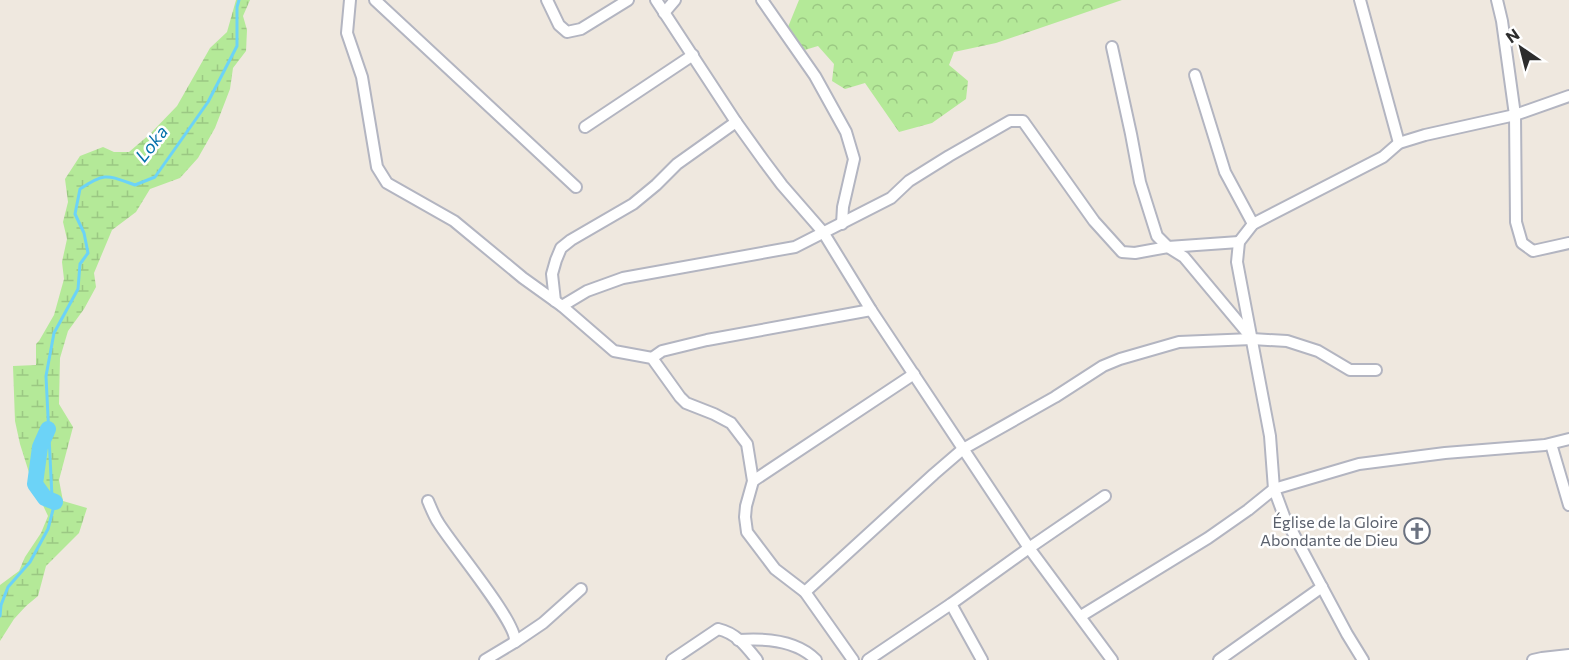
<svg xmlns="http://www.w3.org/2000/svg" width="1569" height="660" font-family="Commissioner,sans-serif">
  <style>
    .forest { fill: url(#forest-crowns) }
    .wetland { fill: url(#wetland-marsh) }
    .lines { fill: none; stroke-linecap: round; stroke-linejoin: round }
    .stream { stroke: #6cd3f7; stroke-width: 3 }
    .river { stroke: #6cd3f7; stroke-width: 16 }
    .street-casing { stroke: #b3b5c1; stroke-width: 14 }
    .street { stroke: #fff; stroke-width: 10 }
    .labels { text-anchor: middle; stroke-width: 5; stroke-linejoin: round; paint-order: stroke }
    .worship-label { font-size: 16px; fill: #5b616d; stroke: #fff; text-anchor: end }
    .water-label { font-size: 18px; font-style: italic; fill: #0471aa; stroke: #fff }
  </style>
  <defs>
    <pattern id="forest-crowns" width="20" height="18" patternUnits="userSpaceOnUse" patternTransform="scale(1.5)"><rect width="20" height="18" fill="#b4e998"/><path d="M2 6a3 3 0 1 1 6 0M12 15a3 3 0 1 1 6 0" fill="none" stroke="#9bc883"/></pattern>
    <pattern id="wetland-marsh" width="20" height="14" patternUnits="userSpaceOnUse" patternTransform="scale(1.5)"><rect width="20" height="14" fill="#b4e998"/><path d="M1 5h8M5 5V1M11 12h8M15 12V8" fill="none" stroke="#9bc883"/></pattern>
  </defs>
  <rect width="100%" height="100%" fill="#efe8df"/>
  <path class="forest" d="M799,0H1122L996,43L954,52L949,65L968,81L966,99L932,123L899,132L865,83L845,89L832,81L834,64L818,46L798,52L788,27Z"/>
  <path class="wetland" d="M236,0H250L243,16L247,30L246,51L233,68L230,89L215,128L198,158L180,178L150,189L136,212L112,230L94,273L96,287L84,309L68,331L60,358L59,404L73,427L59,480L63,501L87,508L79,533L46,566L38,596L26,606L14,619L0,641V585L19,571L25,557L41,533L48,516L32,482L20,444L15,421L13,366L36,365V344L39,341L54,315L64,279L62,262L67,239L63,222L68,202L65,179L80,156L103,147L114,152H129L150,134L177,106L210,48L227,32Z"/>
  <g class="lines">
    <path class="stream" d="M0,616L1,605L8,587L30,562L48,529L55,502L52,497L46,376L54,333L78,289L80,264L88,253L84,233L75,214L80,189C105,172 107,175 135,185L155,177L208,102L237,46V7L239,0"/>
    <path class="river" d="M48,429L40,447L35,484L45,498L55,502"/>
    <g class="street-casing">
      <g id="street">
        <path d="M350,0L347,33L362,77L377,167L387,183L454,221L523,278L562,306L614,351L652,358L680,397L686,403L714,414L731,423L747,444L753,481L746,506L745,517L747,532L775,569L805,592L853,660"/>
        <path d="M375,0L576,187"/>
        <path d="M547,0L559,25L567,32L581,29L628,0"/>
        <path d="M656,0L736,122L764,161L782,185L823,232L871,310L1029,548L1112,660"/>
        <path d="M762,0L815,76L846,132L854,159L843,207L842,224"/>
        <path d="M1360,0L1399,143"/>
        <path d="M1497,0L1502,21L1515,115L1516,222L1522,243L1533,251L1569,243"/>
        <path d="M664,13L675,0"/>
        <path d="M1112,47L1131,134L1140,182L1157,236L1168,247L1184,257L1250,336"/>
        <path d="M1195,75L1225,172L1253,224"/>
        <path d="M585,127L693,55"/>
        <path d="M555,301L552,274L556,260L561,248L571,240L633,204L656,185L677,164L736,122"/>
        <path d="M562,306L587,291L623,278L795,247L891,198L909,181L949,156L1010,121H1023L1094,221L1122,252L1135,253L1168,247L1239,242"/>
        <path d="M652,358L662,351L707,340L871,310"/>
        <path d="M1551,444L1569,505"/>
        <path d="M753,481L914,374"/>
        <path d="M428,501C431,508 434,516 438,522C451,544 518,623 515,642L485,660"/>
        <path d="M805,592L934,474L963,449L1055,397L1103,366L1120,359L1179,342L1252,339L1287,341L1318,351L1350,370H1376"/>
        <path d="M951,604L982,660"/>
        <path d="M1081,616L1208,538L1248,510L1274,489L1359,464L1445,453L1545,445L1569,439"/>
        <path d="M738,640C765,638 797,640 816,660"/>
        <path d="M515,642L543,623L581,589"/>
        <path d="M672,660L718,629C736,633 746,646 757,660"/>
        <path d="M868,660L951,604L1029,548L1105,496"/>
        <path d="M1219,660L1322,587"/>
        <path d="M1363,660L1347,634L1284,516L1274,489L1270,436L1237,262L1239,242L1253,224L1383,157L1399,143L1425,135L1515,115L1569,96"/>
        <path d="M1533,660L1542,658L1569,655"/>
      </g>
    </g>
    <use href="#street" class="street"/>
  </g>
  <defs>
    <g id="church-ring" transform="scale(1.35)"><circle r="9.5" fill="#fff" stroke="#6b7280" stroke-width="1.5"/><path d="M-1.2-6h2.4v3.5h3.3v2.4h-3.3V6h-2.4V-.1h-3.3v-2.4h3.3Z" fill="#6b7280"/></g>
  </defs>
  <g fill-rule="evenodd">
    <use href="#church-ring" x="1417" y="531"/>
  </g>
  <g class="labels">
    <g class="worship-label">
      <text x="1398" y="528">Église de la Gloire<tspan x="1398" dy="18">Abondante de Dieu</tspan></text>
    </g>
    <g class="water-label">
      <text transform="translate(152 144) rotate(-52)" y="6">Loka</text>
    </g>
  </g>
  <g transform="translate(1521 48) rotate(325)" stroke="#ffffff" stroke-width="4.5" paint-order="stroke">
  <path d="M0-4.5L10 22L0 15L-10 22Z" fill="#2d2d2d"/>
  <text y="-9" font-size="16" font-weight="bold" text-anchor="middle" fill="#2d2d2d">N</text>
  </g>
</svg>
